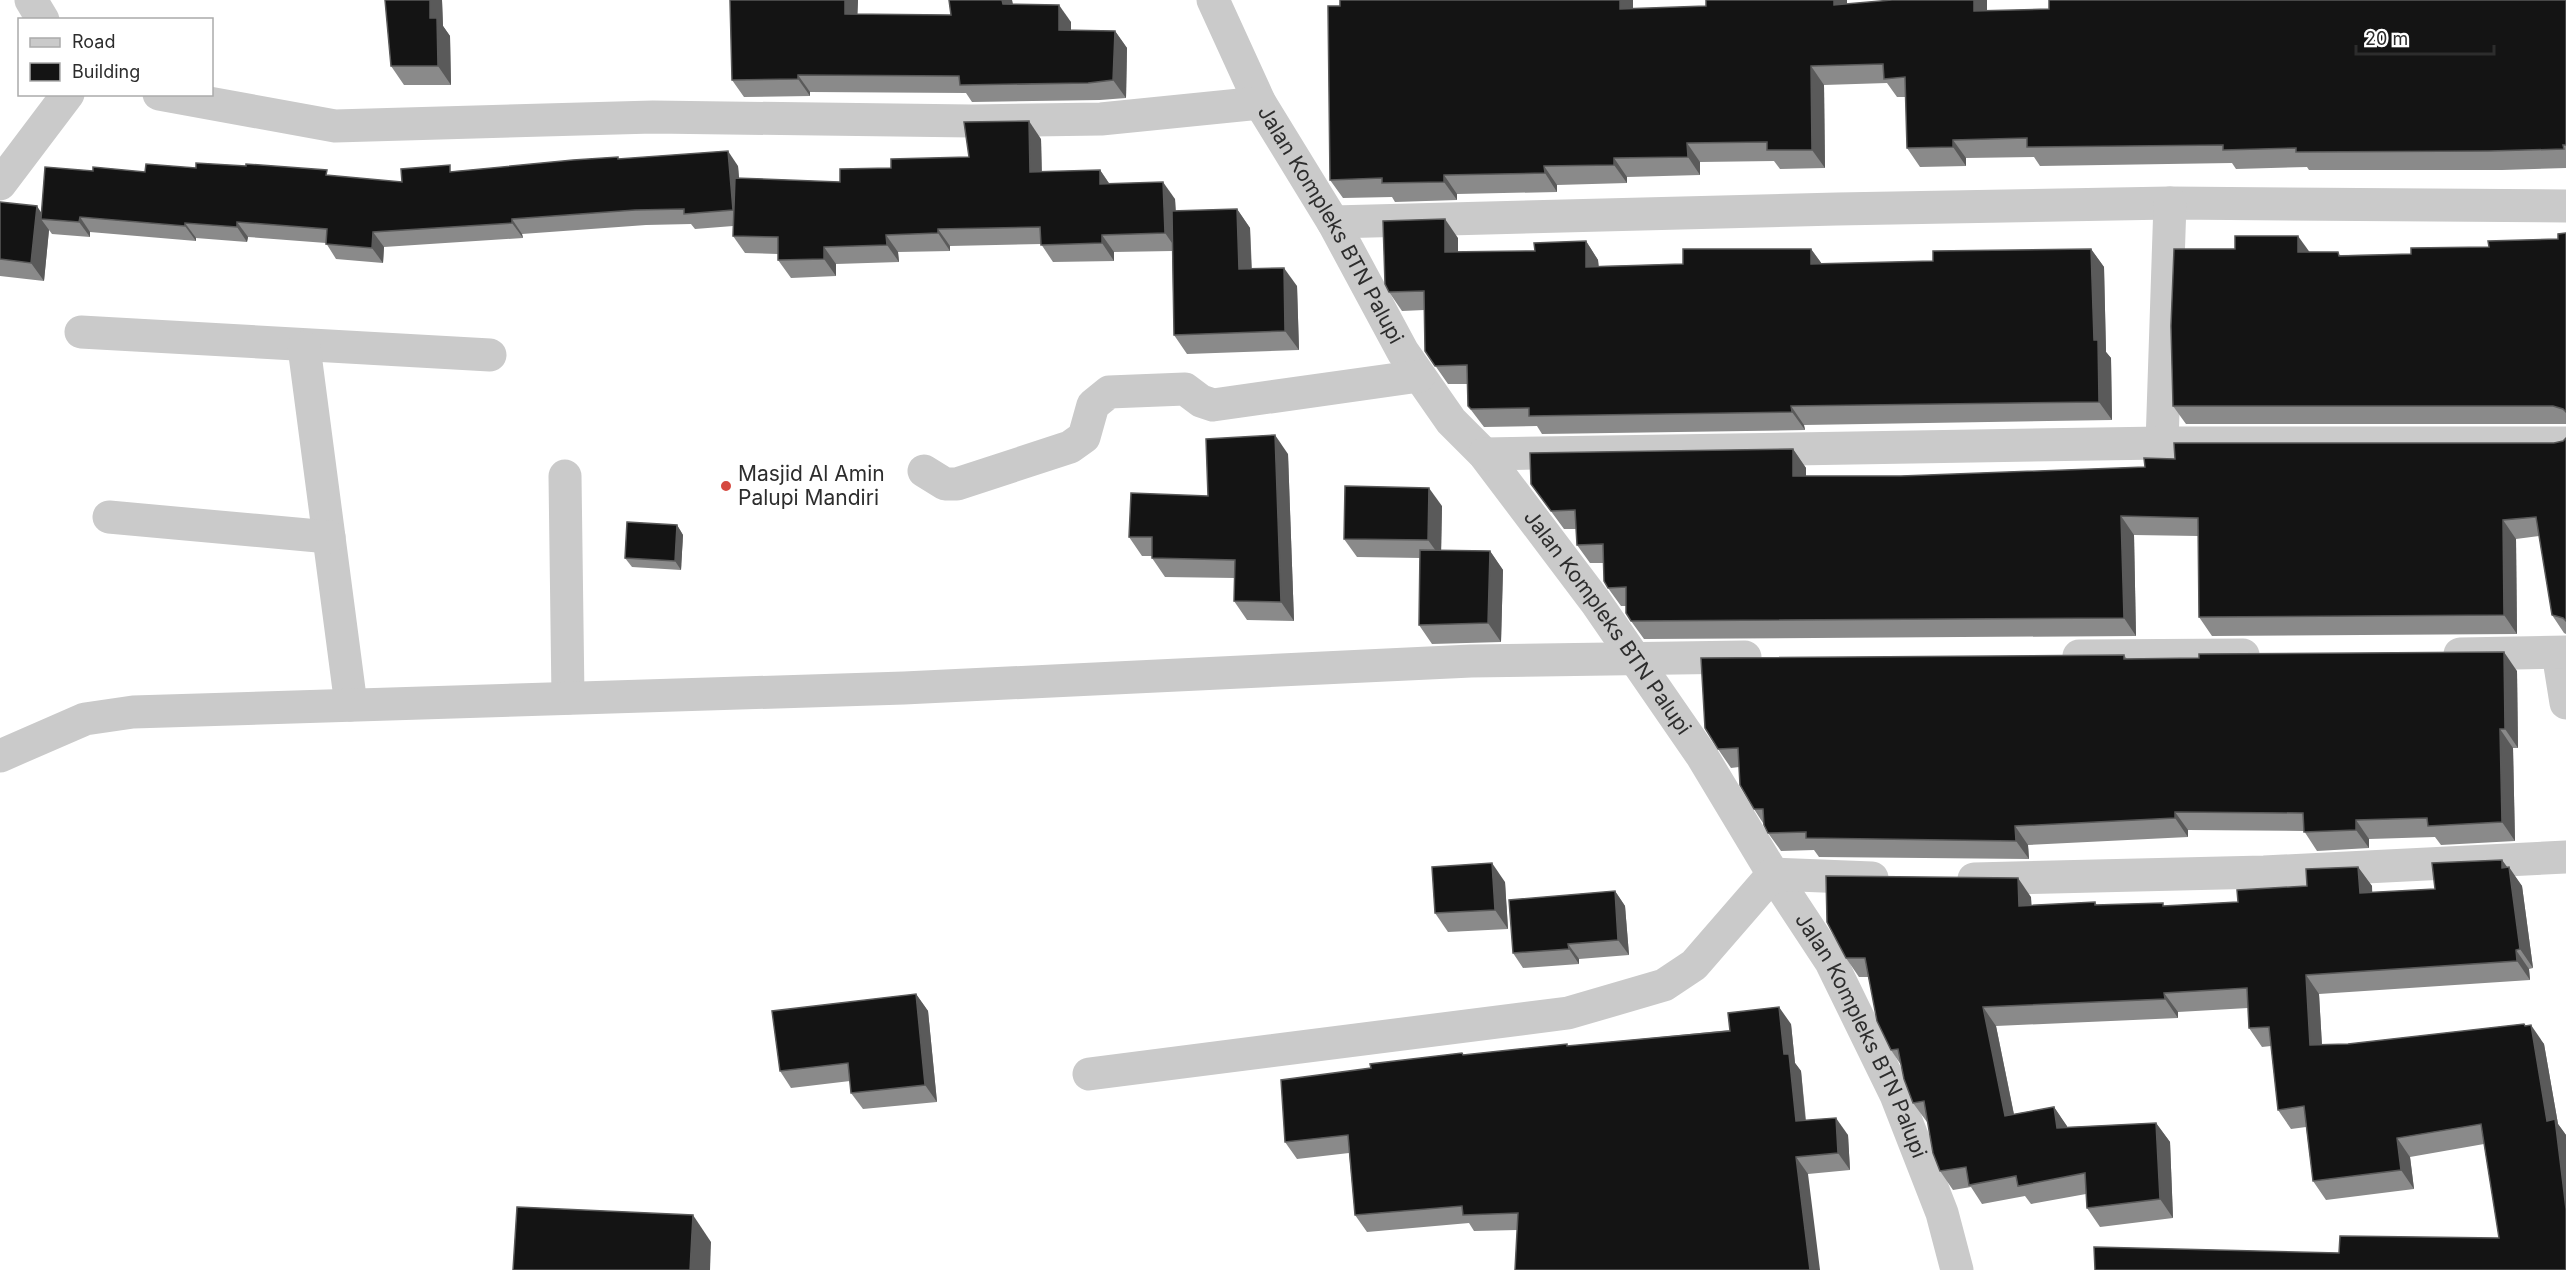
<svg xmlns="http://www.w3.org/2000/svg" width="2566" height="1270" font-family="Inter,sans-serif">
  <style>
    .lines { fill: none; stroke-linecap: round; stroke-linejoin: round }
    .minor { stroke: #cacaca; stroke-width: 33 }
    .wall { fill: #8a8a8a }
    .shaded-wall { fill: #5a5a5a }
    .building { fill: #141414; stroke: #5a5a5a; stroke-width: 1.5 }
    .poi-dot { fill: #d5483f; stroke: #fff; stroke-width: 2 }
    .labels { text-anchor: middle; stroke-width: 6; stroke-linejoin: round; paint-order: stroke }
    .street-label { font-size: 21px; fill: #2d2d2d; stroke: #fff }
    .poi-label { font-size: 21px; fill: #2d2d2d; stroke: #fff; text-anchor: start }
  </style>
  <rect width="100%" height="100%" fill="#fff"/>
  <g class="lines">
    <g class="minor">
      <path d="M31,0L43,20"/>
      <path id="s1" d="M1213,0L1260,103L1333,222L1403,352L1451,421L1484,454L1595,601L1702,756L1773,874L1831,962L1896,1095L1942,1213L1957,1270"/>
      <path d="M159,94L335,126L653,117L972,121L1101,119L1260,103"/>
      <path d="M0,184L68,94"/>
      <path d="M1333,222L1837,209L2170,203L2566,206"/>
      <path d="M81,332L490,355"/>
      <path d="M304,347L351,705"/>
      <path d="M2162,443L2170,203"/>
      <path d="M1484,454L2162,443H2566"/>
      <path d="M924,471L945,484H957L1070,447L1084,437L1093,405L1109,392L1185,389L1201,401L1213,405L1419,376"/>
      <path d="M565,476L568,698"/>
      <path d="M109,517L329,537"/>
      <path d="M2558,653L2566,703"/>
      <path d="M2460,654L2566,652"/>
      <path d="M2079,656L2243,655"/>
      <path d="M0,756L85,719L133,712L904,688L1471,661L1745,657"/>
      <path d="M1974,879L2264,872L2566,857"/>
      <path d="M1089,1074L1568,1013L1664,985L1694,965L1773,874L1872,878"/>
    </g>
  </g>
  <g class="wall">
    <path d="M385,0H442L443,26L450,36L451,85H404L391,66Z"/>
    <path d="M730,0H858L857,14L951,15L949,0H1012L1013,4L1071,22V30L1115,31L1127,48L1126,98L1100,100L972,102L966,93L810,92V96L744,97L732,80Z"/>
    <path d="M1340,0H1633V9L1847,0V4L1987,11L2566,0V168L2502,170H2309L2307,167L2236,169L2232,163L2040,166L2034,157L1966,158V166L1920,167L1907,148L1906,97H1897L1887,83L1824,85L1825,168L1780,169L1774,161L1700,162V175L1627,177V183L1557,185V192L1457,194V200L1395,202L1392,197L1343,198L1330,180Z"/>
    <path d="M1041,139L1042,172L1100,170L1109,183L1175,199L1176,211L1237,209L1250,228L1252,269L1297,286L1299,350L1187,354L1174,335L1172,251L1114,252V261L1053,262L1041,244L950,246V251L898,252L899,262L836,264V276L791,278L778,260V254L745,253L733,236V226L695,229L691,224L646,225L522,234L523,238L384,247L383,263L336,259L326,243L248,237L247,242L196,238V241L90,232V237L52,234L49,230L44,281L0,276V202L42,213L93,171L145,172L196,168L330,176L402,182L455,171L619,159L738,166L739,178L840,182L891,168L969,157Z"/>
    <path d="M2566,233V424H2186L2173,406L2309,252L2341,255L2411,254L2489,247L2558,239Z"/>
    <path d="M1458,238V252L1535,251L1586,241L1598,260L1599,266L1683,264L1811,249L1822,264L1933,261L2091,249L2104,267L2106,352L2111,358L2112,420L1804,425L1805,430L1542,434L1537,426L1484,427L1468,406L1467,384H1448L1425,351L1424,310L1402,311L1389,292Z"/>
    <path d="M2566,438V634L2564,633L2552,615L2539,536L2516,539L2517,634L2212,636L2199,617L2198,536L2134,535L2136,636L1644,639L1631,621L1626,606H1621L1608,588L1603,563H1590L1577,545L1576,529H1564L1531,484L1793,449L1806,468V476H1901L2145,467L2175,459L2554,443L2563,441Z"/>
    <path d="M1288,454L1294,621L1247,620L1234,601L1235,578L1165,577L1152,558V556H1142L1129,537Z"/>
    <path d="M1442,506L1441,550L1490,551L1503,570L1501,642L1432,644L1419,625L1420,558L1357,557L1344,539Z"/>
    <path d="M677,525L683,535L681,570L632,567L625,558Z"/>
    <path d="M2124,655L2127,659L2517,671L2518,748H2513L2515,841L2441,845L2435,837L2369,839V848L2317,851L2304,831L2188,830V837L2028,845L2029,859L1819,857L1814,850L1781,851L1768,833L1763,823L1754,809L1739,767L1731,768L1718,749Z"/>
    <path d="M2502,860L2522,886L2533,968L2529,969L2530,980L2319,994L2322,1045L2348,1044L2524,1024L2544,1044L2558,1124L2566,1135V1270L2339,1253L2499,1238L2484,1144L2410,1157L2414,1189L2326,1200L2313,1181L2306,1127L2291,1129L2278,1110L2271,1046L2262,1047L2249,1028L2248,1008L2178,1012V1018L1996,1026L2014,1114L2054,1107L2067,1127L2156,1123L2170,1142L2173,1218L2100,1227L2087,1208L2086,1194L2031,1204L2025,1196L1982,1204L1971,1187L1953,1190L1940,1171L1928,1122H1927L1913,1103L1901,1065L1891,1050L1868,977H1859L1846,958L2031,897V905L2095,902L2097,905L2165,906L2238,902L2307,886L2358,867L2372,886V893L2435,889Z"/>
    <path d="M1505,882L1508,929L1448,932L1435,913Z"/>
    <path d="M1615,891L1625,906L1629,955L1579,959V964L1523,968L1513,953Z"/>
    <path d="M916,994L928,1011L937,1102L863,1109L851,1093L850,1081L791,1088L780,1071Z"/>
    <path d="M1791,1024L1795,1063L1801,1071L1806,1120L1848,1135L1850,1170L1808,1174L1517,1230L1474,1231L1469,1223L1367,1232L1355,1215L1349,1153L1297,1159L1285,1142L1371,1068L1464,1055L1569,1046Z"/>
  </g>
  <g class="shaded-wall">
    <path d="M430,0H442L443,26L450,36L451,85L438,66L430,18Z"/>
    <path d="M845,0H858L857,31L845,14Z"/>
    <path d="M1002,0H1012L1015,21L1003,4Z"/>
    <path d="M1620,0H1633V28L1620,9Z"/>
    <path d="M1834,0H1847V23L1834,5Z"/>
    <path d="M1974,0H1987V29L1974,11Z"/>
    <path d="M1059,5L1071,22V47L1059,30Z"/>
    <path d="M1115,31L1127,48L1126,98L1113,80Z"/>
    <path d="M1811,66L1824,85L1825,168L1812,150Z"/>
    <path d="M798,75L810,92V96L798,79Z"/>
    <path d="M1029,121L1041,139L1042,190L1030,172Z"/>
    <path d="M1953,140L1966,158V166L1953,147Z"/>
    <path d="M1687,143L1700,162V175L1688,157Z"/>
    <path d="M728,151L738,166L743,225L733,210Z"/>
    <path d="M1614,158L1627,177V183L1614,165Z"/>
    <path d="M1544,166L1557,185V192L1545,173Z"/>
    <path d="M1100,170L1112,188L1100,184Z"/>
    <path d="M1444,175L1457,194V200L1444,182Z"/>
    <path d="M1163,182L1175,199L1177,250L1165,233Z"/>
    <path d="M37,206L46,220L41,219L49,230L44,281L31,263Z"/>
    <path d="M1237,209L1250,228L1252,288L1239,269Z"/>
    <path d="M80,217L90,232V237L79,222Z"/>
    <path d="M512,219L522,234L523,238L512,223Z"/>
    <path d="M1445,219L1458,238V271L1445,252Z"/>
    <path d="M237,222L248,237L247,242L237,227Z"/>
    <path d="M185,223L196,238V241L185,226Z"/>
    <path d="M938,229L950,246V251L938,233Z"/>
    <path d="M373,232L384,247L383,263L372,248Z"/>
    <path d="M886,235L898,252L899,262L887,245Z"/>
    <path d="M1102,235L1114,252V261L1102,243Z"/>
    <path d="M2298,236L2311,254L2298,252Z"/>
    <path d="M1586,241L1598,260L1599,285L1586,267Z"/>
    <path d="M824,247L836,264V276L824,259Z"/>
    <path d="M1811,249L1824,267L1811,264Z"/>
    <path d="M2091,249L2104,267L2106,352L2111,358L2112,420L2099,402L2094,340Z"/>
    <path d="M1284,268L1297,286L1299,350L1285,331Z"/>
    <path d="M1791,406L1804,425L1805,430L1792,412Z"/>
    <path d="M1275,435L1288,454L1294,621L1281,602Z"/>
    <path d="M1793,449L1806,468V494L1793,476Z"/>
    <path d="M1429,488L1442,506L1441,558L1428,540Z"/>
    <path d="M2121,516L2134,535L2136,636L2124,618Z"/>
    <path d="M2503,520L2516,539L2517,634L2504,615Z"/>
    <path d="M677,525L683,535L681,570L675,561Z"/>
    <path d="M1490,551L1503,570L1501,642L1488,623Z"/>
    <path d="M2504,652L2517,671L2518,748L2505,729Z"/>
    <path d="M2500,729L2513,748L2515,841L2502,822Z"/>
    <path d="M2175,812L2188,830V837L2175,818Z"/>
    <path d="M2356,820L2369,839V848L2356,830Z"/>
    <path d="M2015,826L2028,845L2029,859L2016,841Z"/>
    <path d="M2502,860L2509,870V867L2522,886L2533,968L2520,949L2502,868Z"/>
    <path d="M1492,863L1505,882L1508,929L1495,910Z"/>
    <path d="M2358,867L2372,886L2373,912L2360,893Z"/>
    <path d="M2018,878L2031,897L2033,925L2019,906Z"/>
    <path d="M1615,891L1625,906L1629,955L1618,940Z"/>
    <path d="M1568,944L1579,959V964L1569,949Z"/>
    <path d="M2516,950L2529,969L2530,980L2517,961Z"/>
    <path d="M2306,975L2319,994L2323,1064L2310,1045Z"/>
    <path d="M2164,993L2178,1012V1018L2165,999Z"/>
    <path d="M916,994L928,1011L937,1102L925,1085Z"/>
    <path d="M1779,1007L1791,1024L1795,1063L1801,1071L1807,1138L1796,1121L1784,1054Z"/>
    <path d="M1983,1007L1996,1026L2018,1135L2005,1116Z"/>
    <path d="M2524,1024L2533,1037L2531,1025L2544,1044L2558,1124L2566,1135V1209L2547,1121Z"/>
    <path d="M2054,1107L2067,1126L2071,1147L2057,1128Z"/>
    <path d="M1836,1118L1848,1135L1850,1170L1838,1153Z"/>
    <path d="M2156,1123L2170,1142L2173,1218L2160,1199Z"/>
    <path d="M2397,1138L2410,1157L2414,1189L2401,1170Z"/>
    <path d="M1796,1157L1808,1174L1820,1270H1810Z"/>
    <path d="M693,1215L711,1242L710,1270H690Z"/>
  </g>
  <g class="building">
    <path d="M385,0H430V18H437L438,66H391Z"/>
    <path d="M730,0H845V14L951,15L949,0H1002L1003,4L1059,5V30L1115,31L1113,80L1088,83L960,85L959,76L798,75V79L732,80Z"/>
    <path d="M1340,0H1620V9L1706,6V0H1834V5L1892,0H1974V11L2049,9V0H2566V145H2563L2564,149L2489,151L2296,152V148L2223,150V145L2027,147V138L1953,140V147L1907,148L1905,77L1884,79L1883,64L1811,66L1812,150H1767V142L1687,143L1688,157L1614,158V165L1544,166L1545,173L1444,175V182L1382,183V178L1330,180L1328,6H1340Z"/>
    <path d="M1029,121L1030,172L1100,170V184L1163,182L1165,233L1102,235V243L1041,245L1040,227L938,229V233L886,235L887,245L824,247V259L778,260V237L733,236L735,178L840,182V169L891,168V159L969,157L964,122Z"/>
    <path d="M728,151L733,210L684,214V209L635,210L512,219V223L373,232L372,248L326,244L327,229L237,222V227L185,223V226L80,217L79,222L41,219L45,167L93,171V167L145,172L146,164L196,168V163L246,166V164L327,170L326,175L402,182L401,169L450,165V172L573,160L618,157V159Z"/>
    <path d="M0,202L37,206L31,263L0,259Z"/>
    <path d="M1237,209L1239,269L1284,268L1285,331L1174,335L1172,211Z"/>
    <path d="M1445,219V252L1535,251L1534,243L1586,241V267L1683,264V249H1811V264L1933,261V251L2091,249L2094,340H2098L2099,402L1791,406L1792,412L1529,416V408L1471,409L1468,406L1467,365L1435,366L1425,351L1424,291L1389,292L1385,284L1383,221Z"/>
    <path d="M2566,233V412L2563,409L2553,406H2173L2171,326L2174,249H2235V236H2298V252H2338L2339,256L2411,254V248L2489,247L2488,241L2558,239V234Z"/>
    <path d="M1275,435L1281,602L1234,601L1235,560L1152,558V537H1129L1131,493L1208,496L1206,439Z"/>
    <path d="M2566,438V621L2563,618L2552,615L2536,517L2503,520L2504,615L2199,617L2198,518L2121,516L2124,618L1631,621L1626,613V587L1608,588L1604,581L1603,544L1577,545L1575,510L1551,511L1531,484L1530,453L1793,449V476H1901L2145,467L2144,458L2175,459L2174,443H2554L2563,441Z"/>
    <path d="M1345,486L1429,488L1428,540L1344,539Z"/>
    <path d="M627,522L677,525L675,561L625,558Z"/>
    <path d="M1420,550L1490,551L1488,623L1419,625Z"/>
    <path d="M2504,652L2505,729H2500L2502,822L2428,826L2427,818L2356,820V830L2304,832L2303,813L2175,812V818L2015,826L2016,841L1806,838V832L1768,833L1764,825L1763,809H1754L1740,785L1738,748L1718,749L1705,728L1701,658L2124,655V659L2199,658V654Z"/>
    <path d="M2502,860V868L2509,867L2520,949L2516,950L2517,961L2306,975L2310,1045L2348,1044L2524,1024L2525,1026L2531,1025L2547,1121L2555,1119L2566,1209V1270H2095L2094,1247L2339,1253L2340,1236L2499,1238L2481,1124L2397,1138L2401,1170L2313,1181L2304,1106L2278,1110L2269,1027L2249,1028L2247,988L2164,993L2165,999L1983,1007L2005,1116L2054,1107L2057,1128L2156,1123L2160,1199L2087,1208L2085,1173L2018,1186L2016,1176L1969,1185L1966,1167L1940,1171L1933,1153L1924,1101L1913,1103L1904,1079L1898,1049L1891,1050L1877,1021L1865,958H1846L1827,922L1826,876L2018,878L2019,906L2095,902V905L2163,903V906L2238,902L2237,890L2307,886L2306,869L2358,867L2360,893L2435,889L2432,863Z"/>
    <path d="M1492,863L1495,910L1435,913L1432,867Z"/>
    <path d="M1615,891L1618,940L1568,944L1569,949L1513,953L1509,900Z"/>
    <path d="M916,994L925,1085L851,1093L848,1063L780,1071L772,1011Z"/>
    <path d="M1779,1007L1784,1054H1789L1796,1121L1836,1118L1838,1153L1796,1157L1810,1270H1515L1518,1213L1463,1215L1462,1206L1355,1215L1348,1135L1285,1142L1281,1080L1371,1068L1370,1064L1462,1053L1463,1055L1567,1044V1046L1730,1031L1728,1013Z"/>
    <path d="M517,1207L693,1215L690,1270H513Z"/>
  </g>
  <circle class="poi-dot" cx="726" cy="486" r="6"/>
  <g class="labels">
    <g class="street-label">
      <text dy="7" stroke="none"><textPath href="#s1" startOffset="254">Jalan Kompleks BTN Palupi</textPath></text>
      <text dy="7" stroke="none"><textPath href="#s1" startOffset="740">Jalan Kompleks BTN Palupi</textPath></text>
      <text dy="7" stroke="none"><textPath href="#s1" startOffset="1226">Jalan Kompleks BTN Palupi</textPath></text>
    </g>
    <g class="poi-label">
      <text x="738" y="481">Masjid Al Amin<tspan x="738" dy="24">Palupi Mandiri</tspan></text>
    </g>
  </g>
  <rect x="18" y="18" width="195" height="78" fill="#ffffff" stroke="#ababab" stroke-width="1.5"/>
  <rect x="30" y="38" width="30" height="9" fill="#cacaca" stroke="#ababab" stroke-width="1.5"/>
  <text x="72" y="48" font-size="18" fill="#2d2d2d">Road</text>
  <rect x="30" y="63" width="30" height="18" fill="#141414" stroke="#ababab" stroke-width="1.5"/>
  <text x="72" y="78" font-size="18" fill="#2d2d2d">Building</text>
  <path d="M2356 45v9h138v-9" fill="none" stroke="#2d2d2d" stroke-width="3"/>
  <text x="2365" y="45" font-size="18" fill="#2d2d2d" stroke="#ffffff" stroke-width="4.5" paint-order="stroke">20 m</text>
</svg>
